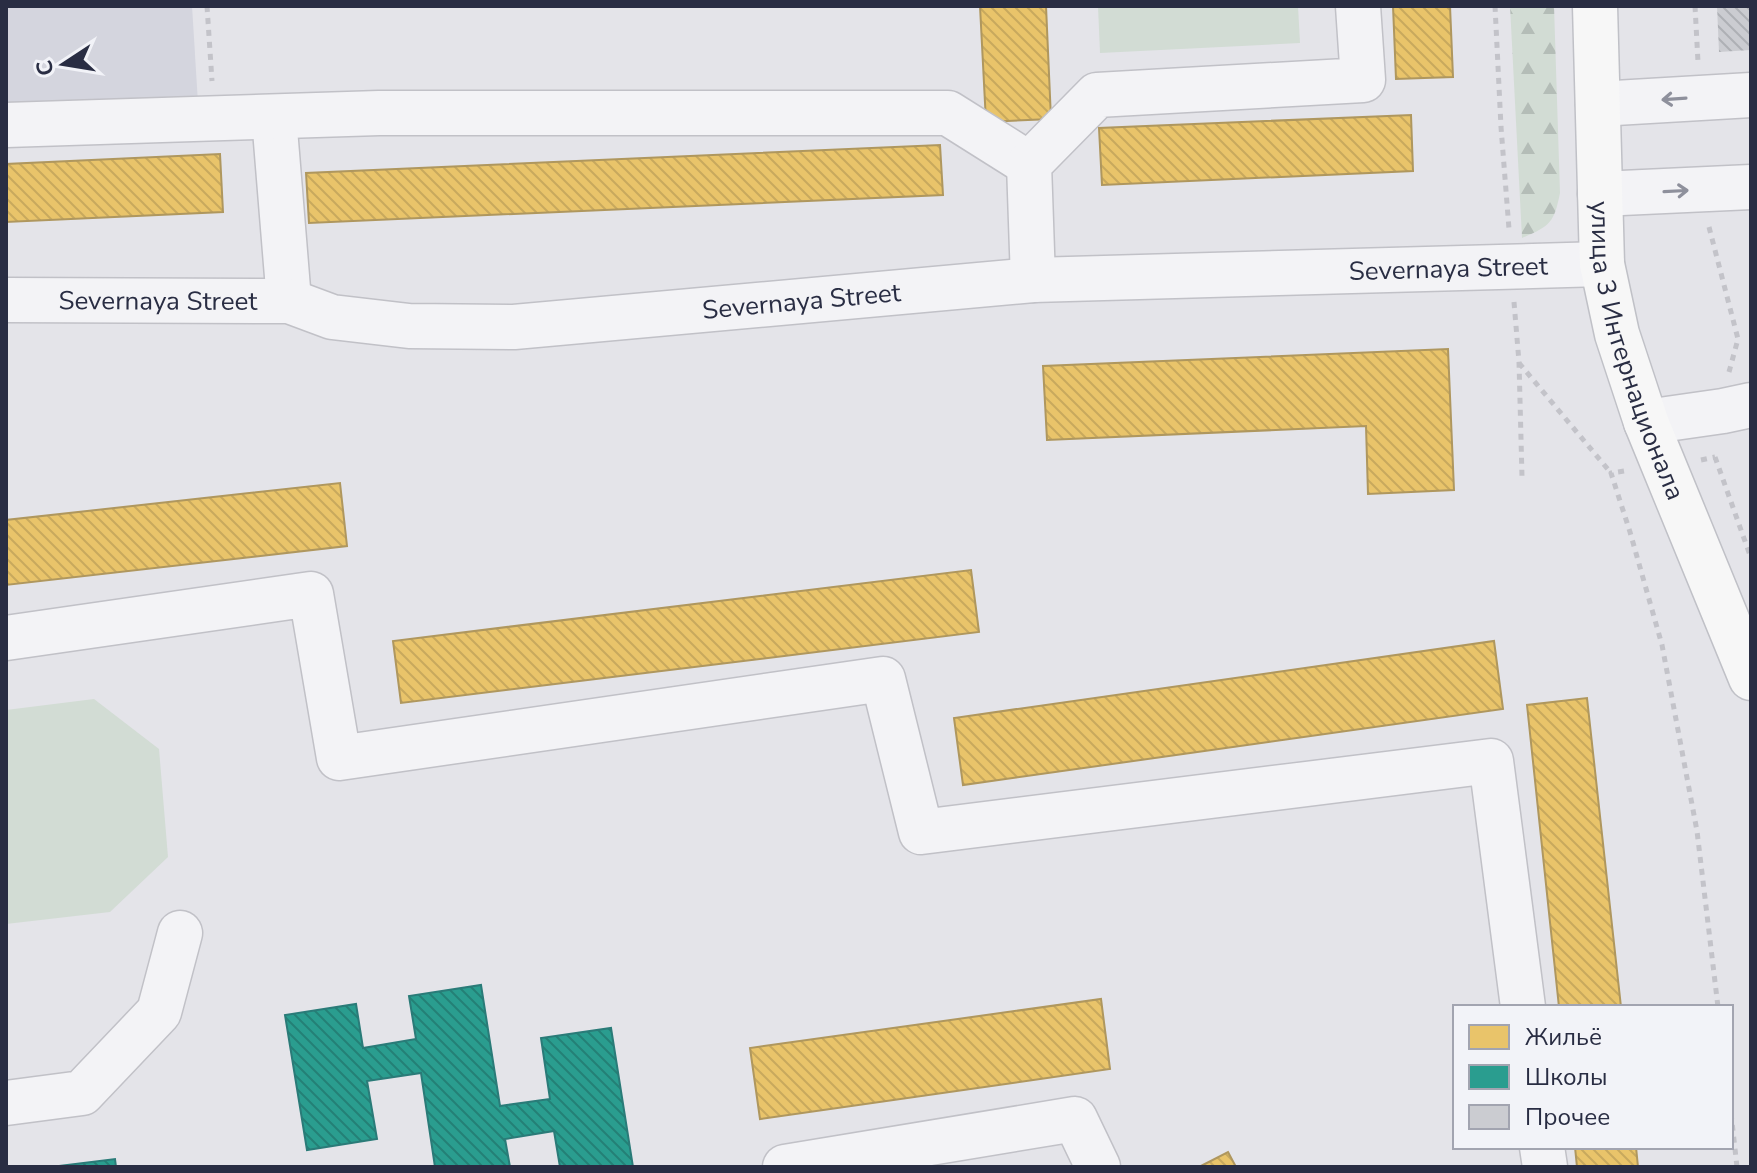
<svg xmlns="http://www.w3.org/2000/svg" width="1757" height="1173" font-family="'Nunito Sans',sans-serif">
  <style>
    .built { fill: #d4d5de }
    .forest { fill: url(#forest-firs) }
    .park { fill: #d2dcd4 }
    .homes { fill: url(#homes-back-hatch); stroke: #af975e; stroke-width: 2 }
    .schools { fill: url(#schools-back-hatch); stroke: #2a7b78; stroke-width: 2 }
    .building { fill: url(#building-back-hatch) }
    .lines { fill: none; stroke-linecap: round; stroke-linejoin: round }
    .minor-casing { stroke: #c1c1c7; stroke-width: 47 }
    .major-casing { stroke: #c0c1c7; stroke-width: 47 }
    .path { stroke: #c3c3c9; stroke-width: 5; stroke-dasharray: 6 6; stroke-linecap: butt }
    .minor { stroke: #f3f3f6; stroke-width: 44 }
    .major { stroke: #f7f7f7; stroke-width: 44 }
    .oneway { stroke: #8e909c }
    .labels { text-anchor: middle; stroke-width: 8; stroke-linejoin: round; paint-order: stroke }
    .street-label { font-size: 26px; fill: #292d43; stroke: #f2f3f8 }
  </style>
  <defs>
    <pattern id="forest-firs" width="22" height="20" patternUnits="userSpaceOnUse" patternTransform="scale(2)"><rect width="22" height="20" fill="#d2dcd4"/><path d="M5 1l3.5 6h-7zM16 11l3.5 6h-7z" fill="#b4bdb7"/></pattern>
    <pattern id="homes-back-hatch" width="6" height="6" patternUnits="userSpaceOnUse" patternTransform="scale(2)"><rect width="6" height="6" fill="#e9c46a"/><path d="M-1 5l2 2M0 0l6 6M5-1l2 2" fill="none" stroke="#c8a95d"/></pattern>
    <pattern id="schools-back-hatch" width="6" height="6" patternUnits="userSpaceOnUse" patternTransform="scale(2)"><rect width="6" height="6" fill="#2a9d8f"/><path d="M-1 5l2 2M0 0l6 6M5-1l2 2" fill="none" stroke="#248076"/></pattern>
    <pattern id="building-back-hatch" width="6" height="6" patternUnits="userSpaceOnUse" patternTransform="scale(2)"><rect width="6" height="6" fill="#cbccd1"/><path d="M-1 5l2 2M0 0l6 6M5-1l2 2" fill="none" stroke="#aeb0b5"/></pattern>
  </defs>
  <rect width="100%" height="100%" fill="#e4e4e9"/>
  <path class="built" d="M6,6H192L198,103L6,111Z"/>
  <path class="forest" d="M1510,6H1554L1560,193C1554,223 1550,226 1522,238Z"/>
  <g class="park">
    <path d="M1098,6H1298L1300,43L1100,53Z"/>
    <path d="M94,699L159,749L168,857L110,912L6,924V710Z"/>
  </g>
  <g class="homes">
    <path d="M980,6H1046L1051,119L986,122Z"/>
    <path d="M1393,6H1450L1453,77L1396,79Z"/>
    <path d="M1411,115L1413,171L1102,185L1099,128Z"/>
    <path d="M940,145L943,195L309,223L306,173Z"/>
    <path d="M220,154L223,212L6,222V164Z"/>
    <path d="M1448,349L1454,490L1368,494L1366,426L1047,440L1043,366Z"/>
    <path d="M340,483L347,546L6,585V520Z"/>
    <path d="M971,570L979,632L401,703L393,641Z"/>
    <path d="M1494,641L1503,709L963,785L954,718Z"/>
    <path d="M1587,698L1621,1007H1559L1527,705Z"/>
    <path d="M1101,999L1110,1069L760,1119L750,1048Z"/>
    <path d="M1575,1147H1636L1638,1167H1577Z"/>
    <path d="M1228,1152L1236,1167H1199Z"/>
  </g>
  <g class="schools">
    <path d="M481,985L500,1106L550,1099L541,1038L611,1028L633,1167H560L554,1131L505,1139L510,1167H435L421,1073L367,1081L377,1139L307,1150L285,1015L356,1004L363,1048L416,1039L409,996Z"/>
    <path d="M115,1159L116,1167H51Z"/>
  </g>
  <path class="building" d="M1717,6H1751V50L1719,52Z"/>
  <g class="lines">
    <g class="minor-casing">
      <g id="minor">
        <path d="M1598,104L1751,95"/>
        <path d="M274,117L289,301"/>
        <path d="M6,125L379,113H948L1029,164"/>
        <path d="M1600,194L1751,187"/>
        <path d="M1033,280L1029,164L1097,95L1363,80L1358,6"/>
        <path id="s1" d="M6,300L289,301L332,317L409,326L514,327L1033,280L1602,264"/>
        <path d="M1646,422L1723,411L1751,405"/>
        <path d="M6,638L311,594L339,758L883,679L921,832L1491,761L1523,1007"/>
        <path d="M6,1103L82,1093L159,1012L180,933"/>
        <path d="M1542,1147L1545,1167"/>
        <path d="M785,1167L1075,1119L1098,1167"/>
      </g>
    </g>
    <g class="major-casing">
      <g id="major">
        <path id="s2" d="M1595,6L1602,264L1617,334L1646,422L1751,678"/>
      </g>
    </g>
    <g class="path">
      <path d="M207,6L212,81"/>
      <path d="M1495,6L1501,127L1509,229"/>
      <path d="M1695,6L1698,62"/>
      <path d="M1709,227L1738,339L1729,372"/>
      <path d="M1514,302L1519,362L1522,477"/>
      <path d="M1519,363L1611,473"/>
      <path d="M1715,457L1751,558"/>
      <path d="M1701,460L1715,457"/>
      <path d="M1624,471L1611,473L1630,532L1662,645L1697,831L1718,1007"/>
      <path d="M1731,1113L1737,1167"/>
    </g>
    <use href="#minor" class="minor"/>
    <use href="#major" class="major"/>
  </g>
  <defs><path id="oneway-shaft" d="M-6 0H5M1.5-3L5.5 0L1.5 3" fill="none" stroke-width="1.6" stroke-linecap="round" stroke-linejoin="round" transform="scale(2)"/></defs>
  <g class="oneway">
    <use href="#oneway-shaft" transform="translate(1674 99) rotate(176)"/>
    <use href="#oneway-shaft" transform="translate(1676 191) rotate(-3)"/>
  </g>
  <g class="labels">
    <g class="street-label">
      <text dy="9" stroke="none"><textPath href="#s1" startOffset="1448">Severnaya Street</textPath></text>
      <text dy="9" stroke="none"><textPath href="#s1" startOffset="152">Severnaya Street</textPath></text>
      <text dy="9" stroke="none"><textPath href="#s1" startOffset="800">Severnaya Street</textPath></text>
      <text dy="9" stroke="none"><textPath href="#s2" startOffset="350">улица 3 Интернационала</textPath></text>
    </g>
  </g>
  <rect width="1757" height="1173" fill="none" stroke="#292d43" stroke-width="16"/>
  <rect x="1453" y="1005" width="280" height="144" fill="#f2f3f8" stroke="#a2a4b0" stroke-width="2"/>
  <rect x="1469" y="1025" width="40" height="24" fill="#e9c46a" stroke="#a2a4b0" stroke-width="2"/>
  <text x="1525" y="1045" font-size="24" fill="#292d43">Жильё</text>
  <rect x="1469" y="1065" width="40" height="24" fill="#2a9d8f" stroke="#a2a4b0" stroke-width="2"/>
  <text x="1525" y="1085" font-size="24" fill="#292d43">Школы</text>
  <rect x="1469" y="1105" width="40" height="24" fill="#cbccd1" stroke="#a2a4b0" stroke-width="2"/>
  <text x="1525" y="1125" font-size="24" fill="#292d43">Прочее</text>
  <g transform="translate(64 64) rotate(258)" stroke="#f2f3f8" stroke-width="6" paint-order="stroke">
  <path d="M0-6L14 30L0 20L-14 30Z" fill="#292d43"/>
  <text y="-12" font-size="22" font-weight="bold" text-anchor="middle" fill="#292d43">С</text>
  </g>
</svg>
